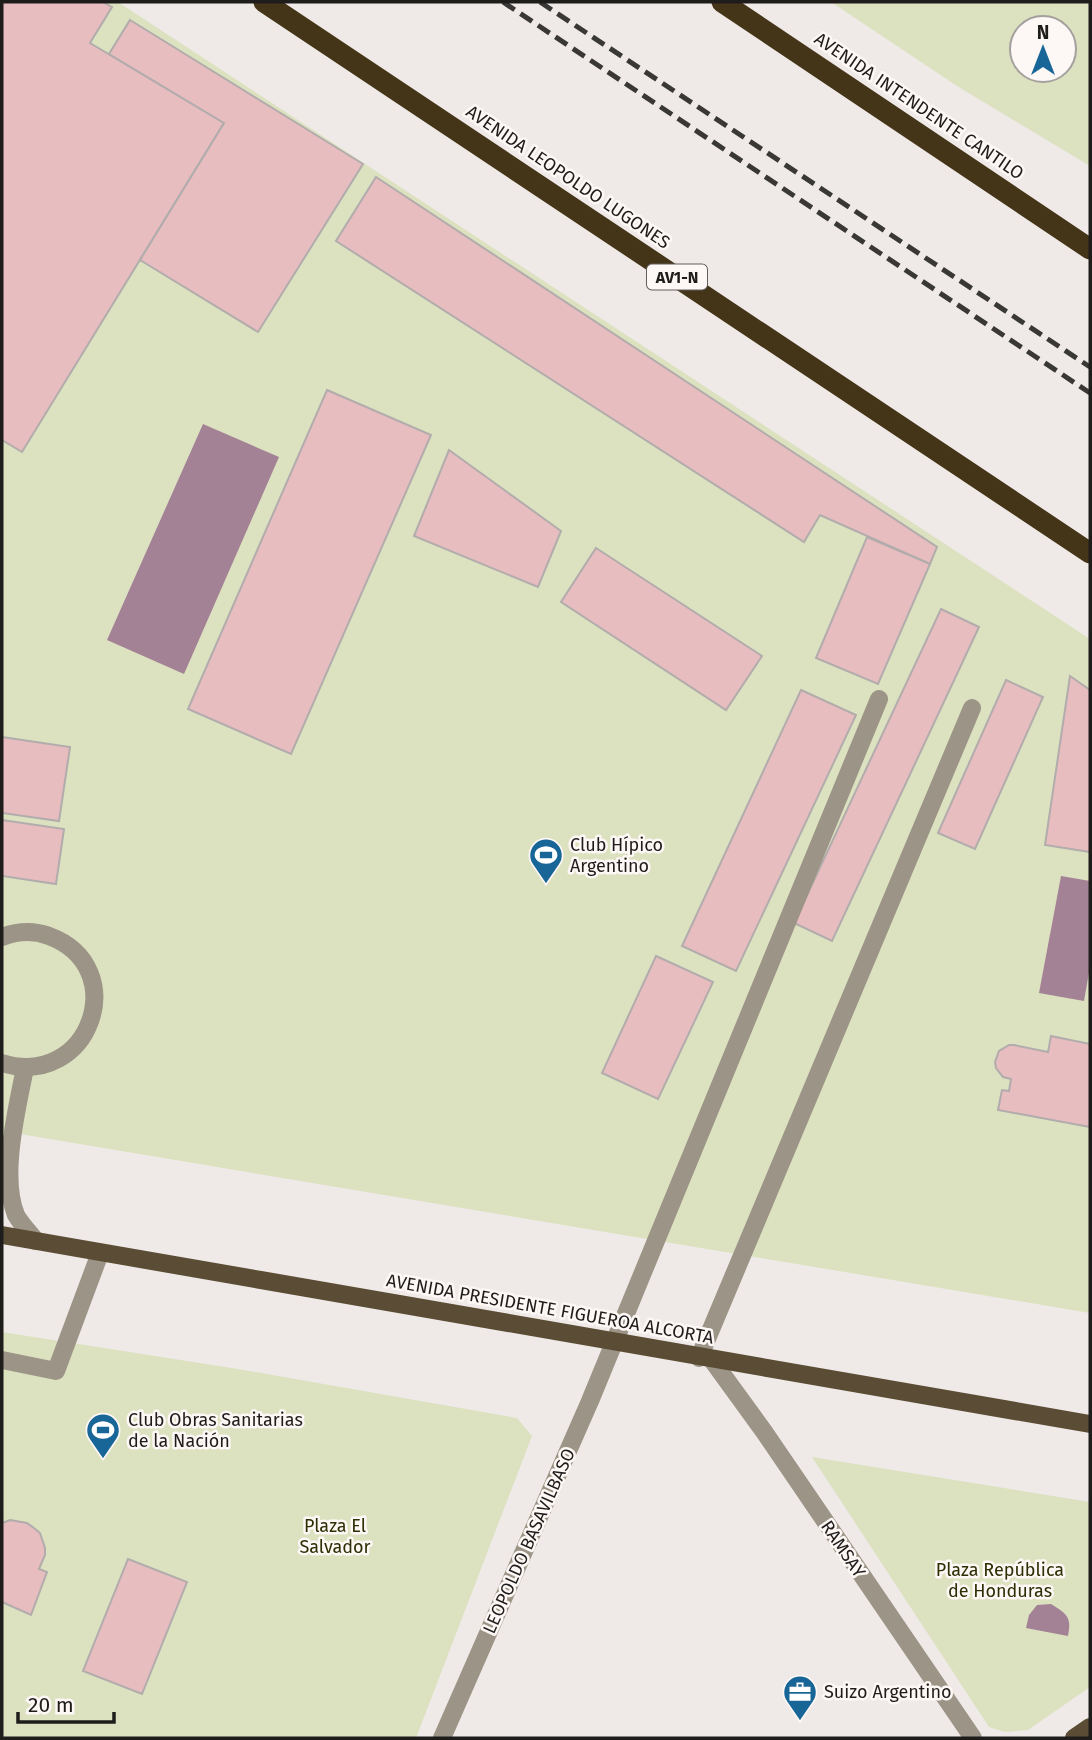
<svg xmlns="http://www.w3.org/2000/svg" width="1092" height="1740" font-family="'Fira Sans',sans-serif">
  <style>
    .green { fill: #dce1c0; fill-rule: evenodd }
    .water { fill: #a38295 }
    .building { fill: #e7bdbf; stroke: #b2acac; stroke-width: 2 }
    .lines { fill: none; stroke-linecap: round; stroke-linejoin: round }
    .minor { stroke: #9c9486; stroke-width: 18 }
    .major { stroke: #5b4d35; stroke-width: 18 }
    .highway { stroke: #443518; stroke-width: 21 }
    .rail { stroke: #3a3837; stroke-width: 5; stroke-dasharray: 14 7; stroke-linecap: butt }
    .labels { text-anchor: middle; stroke-width: 5; stroke-linejoin: round; paint-order: stroke }
    .shield { fill: #fdf7f5; stroke: #625e5d; stroke-width: 2 }
    .shield-label { font-size: 16px; font-weight: bold; fill: #1f1d1c }
    .street-label { font-size: 18px; fill: #1f1d1c; stroke: #fdf7f5 }
    .poi-label { font-size: 18px; fill: #1f1d1c; stroke: #fdf7f5; text-anchor: start }
    .park-label { font-size: 18px; fill: #2b2f03; stroke: #fdf7f5 }
  </style>
  <rect width="100%" height="100%" fill="#efeae7"/>
  <g class="green">
    <path d="M2,2H118L1090,639V1313L2,1131Z"/>
    <path d="M831,2H1090V166L957,86ZM1022,28H1064V70H1022Z"/>
    <path d="M2,1332L238,1369L517,1418L532,1436L416,1738H2Z"/>
    <path d="M812,1457L1090,1502V1687L1028,1730L1005,1732L989,1727Z"/>
  </g>
  <g class="water">
    <path d="M203,424L279,457L184,674L107,640Z"/>
    <path d="M1061,876L1090,881V967L1084,1001L1039,993Z"/>
    <path d="M1051,1604C1067,1614 1072,1617 1068,1636L1026,1628L1029,1615L1037,1605Z"/>
  </g>
  <g class="building">
    <path d="M2,2H103L112,7L90,43L224,123L22,452L2,440Z"/>
    <path d="M130,20L363,164L258,332L140,260L224,123L109,54Z"/>
    <path d="M376,177L937,547L930,564L820,515L804,542L336,241Z"/>
    <path d="M327,390L431,435L291,754L188,709Z"/>
    <path d="M449,450L561,531L538,587L414,536Z"/>
    <path d="M867,537L930,564L878,684L816,658Z"/>
    <path d="M596,548L762,656L726,710L561,602Z"/>
    <path d="M941,609L979,627L832,941L794,923Z"/>
    <path d="M1070,676L1090,690V852L1045,845Z"/>
    <path d="M1006,680L1043,697L975,849L938,833Z"/>
    <path d="M801,690L856,715L736,971L682,946Z"/>
    <path d="M2,737L70,747L59,821L2,813Z"/>
    <path d="M2,820L64,829L56,884L2,876Z"/>
    <path d="M656,956L713,982L658,1099L602,1073Z"/>
    <path d="M1051,1036L1090,1044V1127L998,1110L1002,1090L1009,1091L1011,1079L1003,1077L996,1068L995,1062L999,1051L1009,1045H1014L1048,1052Z"/>
    <path d="M10,1520L27,1523L34,1528L40,1533L45,1548V1555L39,1569L47,1572L31,1615L2,1602V1523Z"/>
    <path d="M128,1559L187,1582L142,1694L83,1671Z"/>
  </g>
  <g class="lines">
    <g class="minor">
      <path d="M2,937C18,931 33,930 49,936C133,967 90,1090 2,1063"/>
      <path d="M25,1068C17,1109 0,1176 16,1215C21,1224 30,1233 36,1241"/>
      <path d="M699,1358L972,708"/>
      <path d="M2,1360L56,1371L100,1253"/>
      <path d="M712,1360L765,1433L973,1738"/>
      <path d="M442,1738L590,1401L879,699"/>
    </g>
    <g class="major">
      <path d="M2,1235L1090,1424"/>
      <path d="M1074,1738L1090,1727"/>
    </g>
    <g class="highway">
      <path d="M264,2L1090,553"/>
      <path d="M722,2L1090,249"/>
    </g>
    <g class="rail">
      <path d="M503,2L1090,393"/>
      <path d="M540,2L1090,367"/>
    </g>
  </g>
  <defs>
    <g id="stadium-pin" transform="scale(1.75)"><path d="M0 17L-7.5 6A9.5 9.5 0 1 1 7.5 6Z" fill="#186698" stroke="#fdf7f5"/><path d="M0-5a6.5 5 0 1 0 0 10a6.5 5 0 1 0 0-10ZM-3.5-1.8h7v3.6h-7Z" fill="#fff"/></g>
    <g id="office-pin" transform="scale(1.75)"><path d="M0 17L-7.5 6A9.5 9.5 0 1 1 7.5 6Z" fill="#186698" stroke="#fdf7f5"/><path d="M-6-3h4V-5.5h4V-3h4V5H-6ZM-1-4.5V-3h2v-1.5ZM-6 0V1H6V0Z" fill="#fff"/></g>
  </defs>
  <g fill-rule="evenodd">
    <use href="#stadium-pin" x="546" y="855"/>
    <use href="#stadium-pin" x="103" y="1430"/>
    <use href="#office-pin" x="800" y="1692"/>
  </g>
  <g class="labels">
    <rect class="shield" x="647" y="264.5" width="60" height="25" rx="5"/>
    <g class="shield-label">
      <text x="677" y="283">AV1-N</text>
    </g>
    <g class="street-label">
      <text transform="translate(919 106) rotate(34)" y="6">AVENIDA INTENDENTE CANTILO</text>
      <text transform="translate(568 177) rotate(34)" y="6">AVENIDA LEOPOLDO LUGONES</text>
      <text transform="translate(550 1309) rotate(10)" y="6">AVENIDA PRESIDENTE FIGUEROA ALCORTA</text>
      <text transform="translate(529 1541) rotate(-66)" y="6">LEOPOLDO BASAVILBASO</text>
      <text transform="translate(843 1549) rotate(56)" y="6">RAMSAY</text>
    </g>
    <g class="poi-label">
      <text x="570" y="851">Club Hípico<tspan x="570" dy="21">Argentino</tspan></text>
      <text x="128" y="1426">Club Obras Sanitarias<tspan x="128" dy="21">de la Nación</tspan></text>
      <text x="824" y="1698">Suizo Argentino</text>
    </g>
    <g class="park-label">
      <text x="335" y="1532">Plaza El<tspan x="335" dy="21">Salvador</tspan></text>
      <text x="1000" y="1576">Plaza República<tspan x="1000" dy="21">de Honduras</tspan></text>
    </g>
  </g>
  <rect width="1092" height="1740" fill="none" stroke="#1f1d1c" stroke-width="7"/>
  <g transform="translate(1043 49)"><circle r="33" fill="#fdf7f5" stroke="#a4a09e" stroke-width="2"/>
  <path d="M0-5L12 26L0 18L-12 26Z" fill="#186698"/>
  <text y="-10" font-size="19" font-weight="bold" text-anchor="middle" fill="#1f1d1c">N</text>
  </g>
  <path d="M18 1712v10h96v-10" fill="none" stroke="#1f1d1c" stroke-width="3.5"/>
  <text x="28" y="1712" font-size="21" fill="#1f1d1c" stroke="#fdf7f5" stroke-width="5" paint-order="stroke">20 m</text>
</svg>
